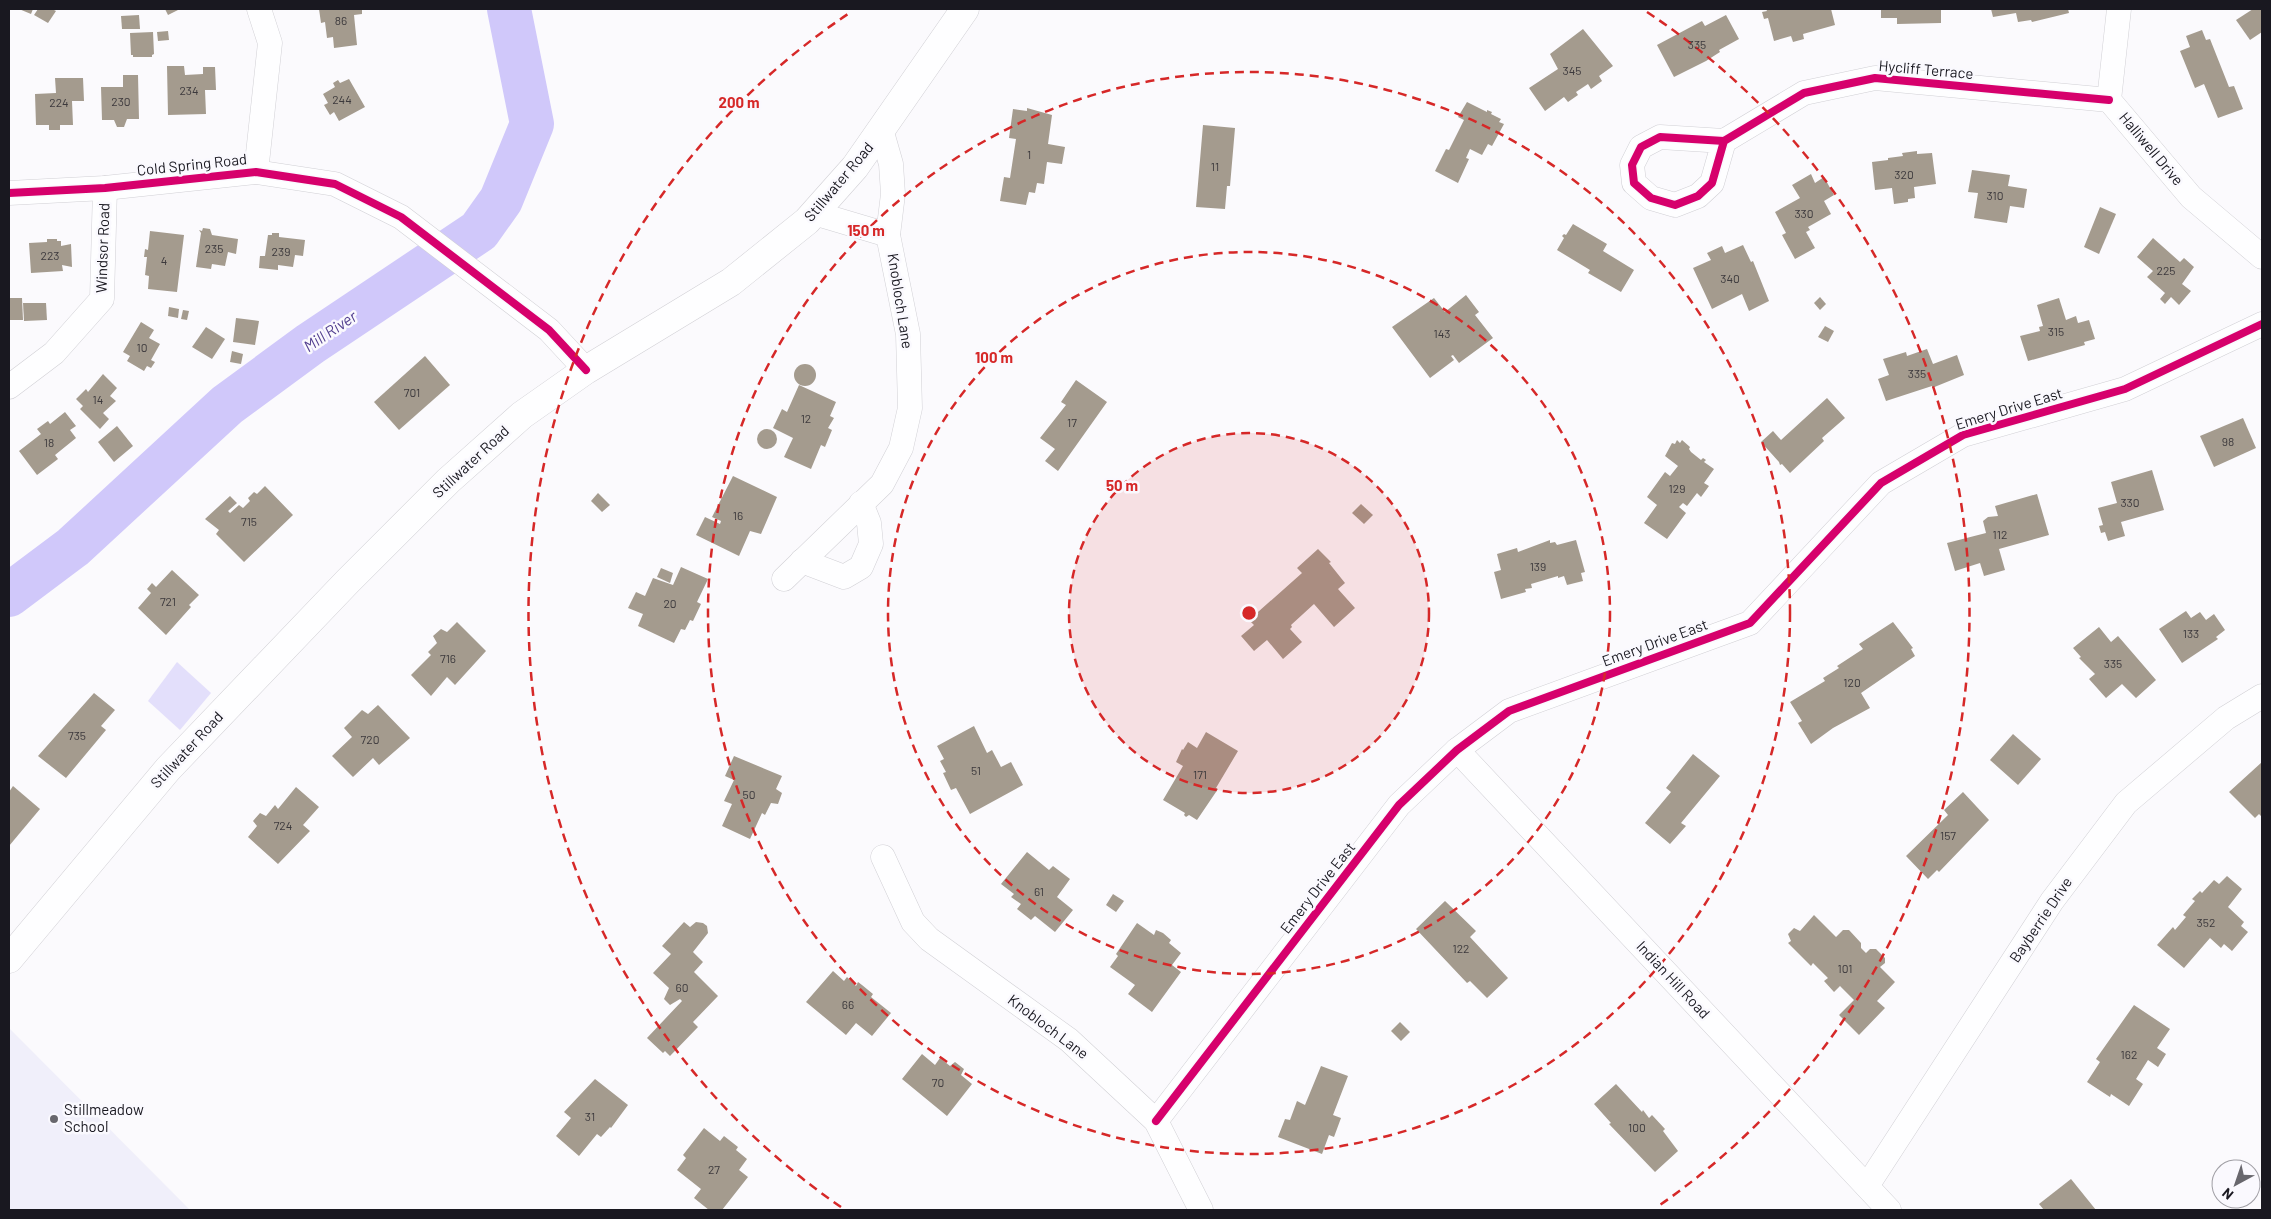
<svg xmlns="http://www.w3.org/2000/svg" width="2271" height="1219" font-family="Barlow,sans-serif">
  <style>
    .built { fill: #f0effa }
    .green { fill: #e3dffb }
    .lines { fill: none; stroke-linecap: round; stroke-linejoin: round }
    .river { stroke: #d0c8fa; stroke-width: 44 }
    .building { fill: #a49b8e }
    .street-casing { stroke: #d1d0d5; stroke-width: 25 }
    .secondary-casing { stroke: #d1d0d5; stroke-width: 29 }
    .street { stroke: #fefeff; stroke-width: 24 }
    .secondary { stroke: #fefeff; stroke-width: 28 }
    .cycleway-casing { stroke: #faf9fe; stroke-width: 11 }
    .cycleway { stroke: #d6006c; stroke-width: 8 }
    .ring { fill: none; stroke: #d62828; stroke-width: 2.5; stroke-dasharray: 9 6 }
    .poi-dot { fill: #68676d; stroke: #faf9fe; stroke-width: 2 }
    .labels { text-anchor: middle; stroke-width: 5; stroke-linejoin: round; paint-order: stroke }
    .number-label { font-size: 12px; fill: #3c393c }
    .street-label { font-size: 15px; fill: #191820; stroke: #faf9fe }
    .poi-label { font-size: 15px; fill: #191820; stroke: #faf9fe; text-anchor: start }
    .water-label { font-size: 16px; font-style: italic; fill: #523f8f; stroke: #faf9fe }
    .centre { fill: #d62828; stroke: #faf9fe; stroke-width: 2.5 }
    .ring-label { font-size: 15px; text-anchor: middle; font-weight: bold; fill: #d62828; stroke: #faf9fe; stroke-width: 5; stroke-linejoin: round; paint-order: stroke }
  </style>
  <rect width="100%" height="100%" fill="#fbfafd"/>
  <path class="built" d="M9,1028L190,1210H9Z"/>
  <path class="green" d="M177,662L211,693L180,730L148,701Z"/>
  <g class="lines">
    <path class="river" d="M9,595L73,547L227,405L310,344L479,231L501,200L532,124L509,9"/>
  </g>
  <g class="building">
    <path d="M19,9H33L31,14Z"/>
    <path d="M38,9H52L56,11L48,23L34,15Z"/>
    <path d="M165,9H180L168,15Z"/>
    <path d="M319,9H362V14L354,15L357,45L334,48L333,37L327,38L325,22L321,23Z"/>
    <path d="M1766,9H1831L1835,25L1803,34L1804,39L1793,42L1791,36L1774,41L1768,18L1764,19L1762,12L1767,11Z"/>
    <path d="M1881,9H1941V23L1897,24V18H1881Z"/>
    <path d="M1991,9H2068L2069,13L2032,22L2031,20L2018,22L2016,13L1993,17Z"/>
    <path d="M2253,9H2262V32L2250,40L2236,20Z"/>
    <path d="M139,15L140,29H122L121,16Z"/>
    <path d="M1726,15L1739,39L1719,50L1720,52L1706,61L1674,77L1657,45L1702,21L1705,26Z"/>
    <path d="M1583,29L1613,66L1599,76L1602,81L1591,89L1588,84L1576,92L1578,95L1568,102L1564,97L1545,111L1529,88L1558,69L1550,54Z"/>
    <path d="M2202,30L2206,40L2210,39L2229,87L2234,86L2243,109L2218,118L2204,84L2195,88L2180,51L2190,47L2186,36Z"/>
    <path d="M168,31L169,40L158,41L157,32Z"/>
    <path d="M153,32L154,54L152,55V57H133V55H131L130,33Z"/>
    <path d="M167,66H184L185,75L203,74V67H215L216,90H205L206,114L168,115Z"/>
    <path d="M123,75H138L139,119H127L124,127H117L114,120H102L101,87H123Z"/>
    <path d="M55,78H83L84,101H72L73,125H60V130H49V125H36L35,94L56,93Z"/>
    <path d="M349,79L365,107L339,121L334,112L330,115L324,105L328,103L323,94L335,87L333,83L338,80L340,83Z"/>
    <path d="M1467,102L1487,112V110L1492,112L1491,114L1501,119L1499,122L1504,124L1492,146L1488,144L1482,155L1470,149L1466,158L1469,159L1458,183L1435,171L1446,149L1449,150L1464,120L1458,117Z"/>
    <path d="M1027,108L1052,115L1048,144L1065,147L1062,164L1047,162L1044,184L1037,183L1035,193L1029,192L1026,205L1000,201L1004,177L1010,178L1016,139L1009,138L1013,109L1027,111Z"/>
    <path d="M1203,125L1235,128L1230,186H1227L1225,209L1196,207Z"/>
    <path d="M1917,151V154L1932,153L1936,184L1914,187L1915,198L1908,199V202L1894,204L1892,188L1875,190L1872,162L1888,160V158L1903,156L1902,153Z"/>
    <path d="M1972,170L2010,175L2008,186L2027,189L2024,208L2010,206L2007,223L1974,218L1978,193L1968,192Z"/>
    <path d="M1811,174L1815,183L1824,177L1834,195L1824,201L1831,214L1808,227L1810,230L1806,232L1815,248L1795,259L1782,235L1786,233L1775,212L1800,198L1792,185Z"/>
    <path d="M2100,207L2116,214L2099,254L2084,247Z"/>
    <path d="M1573,224L1607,244L1603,251L1634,270L1621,292L1588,273L1590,270L1557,250L1564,238L1562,236L1564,234L1566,235Z"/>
    <path d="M203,228L210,229L212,235L238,239L236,254L228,252L225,266L212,264L211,269L196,267L201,233L199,230L202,231Z"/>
    <path d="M150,231L184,235L177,292L148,289L149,276L145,275L147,257H144L145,249L148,250Z"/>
    <path d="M272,233H279V237L305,240L303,256L295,255L293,267L278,265V270L259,268L260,256H265L268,235H272Z"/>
    <path d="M2153,238L2180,262L2184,258L2194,267L2182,284L2191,291L2179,305L2171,297L2165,304L2160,299L2165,293L2147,277L2153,271L2137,257Z"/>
    <path d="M47,239H57V241H61V246L71,244L72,267L62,265L63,271L31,273L29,243L47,242Z"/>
    <path d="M1743,245L1751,262L1753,261L1769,301L1749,311L1742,294L1712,309L1693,268L1711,260L1707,253L1722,246L1725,253Z"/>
    <path d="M1466,295L1479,312L1475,315L1493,338L1459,363L1453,355L1451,356L1454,360L1430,378L1392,327L1434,298L1445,312Z"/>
    <path d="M1820,297L1826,304L1820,310L1814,303Z"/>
    <path d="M9,298H22L23,320H9Z"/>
    <path d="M2059,298L2066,320L2076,316L2078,323L2089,320L2095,339L2084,342L2085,345L2028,361L2020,336L2040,331L2039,327L2043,326L2037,305Z"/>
    <path d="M23,303H46L47,320L24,321Z"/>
    <path d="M169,307L179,309L178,318L168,316Z"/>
    <path d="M183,310L189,311L187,320L181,319Z"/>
    <path d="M236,318L259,321L255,345L233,342Z"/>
    <path d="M141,322L154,330L149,338L160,344L151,360L155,362L151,368L147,366L144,371L127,361L130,356L123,352Z"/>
    <path d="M1825,326L1834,331L1828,342L1818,337Z"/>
    <path d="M206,327L225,339L212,359L192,347Z"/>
    <path d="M1927,349L1933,364L1957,355L1964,375L1932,388V386L1886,401L1878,379L1889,375L1883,359L1906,352L1907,356Z"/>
    <path d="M232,351L243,354L241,364L230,362Z"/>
    <path d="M425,356L450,385L399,430L374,402Z"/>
    <circle cx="805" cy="375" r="11"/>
    <path d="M103,374L117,388L110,396L116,401L103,413L109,419L100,429L80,409L83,406L76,399L86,389L88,392Z"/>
    <path d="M1076,380L1107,402L1058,471L1045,461L1055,449L1040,438L1066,405L1061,402Z"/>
    <path d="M799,385L836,402L830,416L834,418L828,428L832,430L825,447L821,445L811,469L784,457L793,438L773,428L782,409L787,412Z"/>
    <path d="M1827,398L1845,418L1822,438L1824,441L1790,473L1782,464L1780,465L1779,462L1761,442L1773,431L1781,440Z"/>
    <path d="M65,412L76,426L70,430L76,438L55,455L58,459L37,475L19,451L41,434L37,429L48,421L50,424Z"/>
    <path d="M2243,418L2256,448L2214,467L2200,436Z"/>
    <path d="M117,426L133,446L114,462L98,442Z"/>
    <circle cx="767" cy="439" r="10"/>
    <path d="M1677,440L1680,443L1682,440L1690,447L1689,449L1691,452L1701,460L1703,458L1706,460L1704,462L1714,469L1704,483L1709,486L1701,497L1697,493L1687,506L1683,503L1679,507L1686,513L1667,539L1644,523L1657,505L1647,497L1665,472L1670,476L1678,466L1665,456L1672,443L1675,444Z"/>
    <path d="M2152,470L2164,510L2121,522L2125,536L2108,541L2105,532L2101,533L2099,526L2103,525L2098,508L2117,503L2111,482Z"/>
    <path d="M733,476L777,497L761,534L750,531L739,556L696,535L705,517L720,524L721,521L712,517Z"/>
    <path d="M265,486L293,515L244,562L216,534L219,530L205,519L230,496L237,503L228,511L230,513L239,505L243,508L250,501L248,498L254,492L257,494Z"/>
    <path d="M598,493L610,505L602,512L591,501Z"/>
    <path d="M2037,494L2049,535L1999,549L2005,570L1984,576L1980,563L1955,571L1947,543L1986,533L1983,521L1988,517L1998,516L1995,506Z"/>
    <path d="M1361,504L1373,515L1364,524L1352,513Z"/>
    <path d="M1550,540V543L1555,542L1557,545L1576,540L1585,572L1581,573L1583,581L1567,585L1564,576L1558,578V576L1531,584L1532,588L1525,589L1526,592L1501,599L1494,572L1501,570L1497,554L1517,548L1518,552Z"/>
    <path d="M1318,549L1331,562L1329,563L1345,583L1338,589L1355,608L1334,627L1314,604L1291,625L1292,627L1290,629L1302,642L1283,659L1267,640L1254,651L1241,636L1254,625L1249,620L1302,573L1297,568Z"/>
    <path d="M681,567L708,579L697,602L701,604L693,621L690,620L685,630L681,629L674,643L638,626L643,614L628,608L636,592L645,596L653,578L673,585Z"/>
    <path d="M661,568L673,573L670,583L657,577Z"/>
    <path d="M172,570L199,595L189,605L191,607L166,635L138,608L151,593L147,589L152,583L156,587Z"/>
    <path d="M2186,611L2191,618L2200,612L2206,620L2214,614L2225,630L2216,637L2218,639L2182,663L2159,629Z"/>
    <path d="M457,622L486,651L455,685L447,677L431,696L411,675L431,655L428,652L437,643L433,636L441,629L447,632Z"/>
    <path d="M1893,622L1913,648L1911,649L1915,656L1861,693L1870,708L1833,728L1811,744L1798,723L1802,721L1790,702L1825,681L1823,678L1839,668L1837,666L1863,649L1859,644Z"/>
    <path d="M2099,627L2111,642L2118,636L2156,680L2136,698L2122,684L2106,698L2089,679L2095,674L2079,658L2081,657L2073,648Z"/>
    <path d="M94,693L115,710L101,726L106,730L66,778L38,756Z"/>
    <path d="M378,705L410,738L379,765L373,758L353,777L332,756L352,737L344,728L362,710L368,714Z"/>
    <path d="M974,726L987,753L992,750L1001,767L1011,762L1023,785L970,814L956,788L951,790L943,773L946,772L940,761L944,759L937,746Z"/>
    <path d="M1206,732L1238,751L1216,788L1218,789L1197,820L1189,815L1186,817L1184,815L1185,813L1163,800L1183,766L1176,762L1182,749L1183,750L1188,742L1197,748Z"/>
    <path d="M2013,734L2041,759L2018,785L1990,760Z"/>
    <path d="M1693,754L1720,776L1681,823L1686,826L1670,844L1645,823L1671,792L1666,788Z"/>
    <path d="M734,756L782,776L776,789L782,793L778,804L771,803L765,815L762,813L750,839L722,826L732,804L724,801L734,780L725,776Z"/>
    <path d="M2262,762V817L2259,814L2255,818L2229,792Z"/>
    <path d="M13,786L40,809L9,846V792Z"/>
    <path d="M296,787L319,807L303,825L310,831L278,864L248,837L257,826L253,821L260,813L266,816L275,805L278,809Z"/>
    <path d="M1963,792L1989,820L1939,872L1937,870L1928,879L1906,856L1948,815L1944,810Z"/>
    <path d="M1027,852L1049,870L1053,866L1070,879L1057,897L1073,910L1055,932L1035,916L1031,920L1017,909L1021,904L1011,897L1014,894L1001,884Z"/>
    <path d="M2227,876L2242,889L2228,907L2244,922L2241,926L2248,932L2232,951L2224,944L2221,948L2210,938L2184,968L2157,945L2173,927L2175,930L2186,917L2183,915L2195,901L2192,899L2200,891L2202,893L2214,880L2219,884Z"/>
    <path d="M1113,894L1124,901L1116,912L1106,905Z"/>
    <path d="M1445,901L1476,931L1470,937L1508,978L1487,998L1470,981L1467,983L1416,929Z"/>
    <path d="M1814,915L1836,937L1843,930H1849L1861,943V948L1866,953L1870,949H1876L1885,958V963L1880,967L1895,982L1877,1001L1885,1008L1859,1035L1839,1015L1854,1000L1840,986L1834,992L1824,981L1828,978L1813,963L1811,966L1788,943L1791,941L1788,934L1794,928L1800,931Z"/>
    <path d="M684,922L690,927L696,922L703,923L707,926L708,933L693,952L703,962L694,972L718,996L693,1022L698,1027L670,1056L665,1051L663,1053L647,1038L682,1001L680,999L670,1005L664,999L669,988L653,973L671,954L662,946Z"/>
    <path d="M1137,923L1154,935L1156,930L1163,933L1171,940L1169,943L1181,953L1172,965L1181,972L1152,1012L1128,994L1135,985L1110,967L1118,956L1116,954Z"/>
    <path d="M833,971L844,981L847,977L856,986L858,982L862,985L873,994L871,997L891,1013L872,1036L856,1023L846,1035L806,1002Z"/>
    <path d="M2134,1005L2170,1029L2157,1048L2166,1054L2158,1067L2148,1060L2136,1079L2143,1084L2129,1106L2111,1094L2110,1097L2087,1082L2100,1062L2096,1059Z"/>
    <path d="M1400,1022L1410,1032L1401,1041L1391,1031Z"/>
    <path d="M922,1054L935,1065L940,1058L950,1066L955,1062L964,1069L961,1075L972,1084L947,1116L902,1079Z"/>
    <path d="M1321,1066L1348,1076L1333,1115L1341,1118L1334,1137L1329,1135L1322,1154L1278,1137L1285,1119L1290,1120L1297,1101L1305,1105Z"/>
    <path d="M595,1079L628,1105L611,1128L610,1127L601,1137L597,1134L579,1156L556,1136L571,1118L564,1112Z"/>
    <path d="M1616,1084L1642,1112L1643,1110L1649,1118L1652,1115L1665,1129L1663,1131L1678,1151L1655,1172L1609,1124L1611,1123L1594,1104Z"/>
    <path d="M704,1128L720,1141L724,1136L738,1147L736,1150L747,1159L739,1170L748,1177L722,1210H709L694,1198L701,1189L677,1170L686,1158L683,1155Z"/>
    <path d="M2071,1179L2096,1210H2044L2039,1204Z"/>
  </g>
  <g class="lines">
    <g class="street-casing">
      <g id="street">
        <path d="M2119,9L2109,100L2191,197L2262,257"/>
        <path d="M1724,141L1712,183L1698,196L1675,205L1651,198L1634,183L1632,165L1641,147L1660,137L1724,141L1804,93L1875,78L2109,100"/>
        <path d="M256,172L270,43L259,9"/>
        <path d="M9,193L105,188L256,172L335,184L401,217L549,330L586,370"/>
        <path d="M814,213L888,235"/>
        <path d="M9,387L54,353L102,299L105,188"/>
        <path d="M802,561L844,577L861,567L871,544L869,523L861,503"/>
        <path d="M784,579L882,484L901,448L910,408L908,334L888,235L893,194L891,164L881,129"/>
        <path d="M1457,750L1889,1210"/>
        <path d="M883,857L913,922L929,939L1069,1040L1156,1121L1201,1210"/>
        <path d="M1156,1121L1399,805L1457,750L1509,711L1750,623L1881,483L1963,435L2125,389L2262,324"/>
        <path d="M1867,1186L2052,901L2126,803L2226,718L2262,696"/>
      </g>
    </g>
    <g class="secondary-casing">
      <path id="secondary" d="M9,959L168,769L348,581L448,481L522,415L586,370L731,282L807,221L855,167L965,9"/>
    </g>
    <use href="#street" class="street"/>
    <use href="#secondary" class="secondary"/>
    <g class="cycleway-casing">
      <g id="cycleway">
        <path d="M1724,141L1712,183L1698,196L1675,205L1651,198L1634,183L1632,165L1641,147L1660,137L1724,141L1804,93L1875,78L2109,100"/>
        <path d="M9,193L105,188L256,172L335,184L401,217L549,330L586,370"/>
        <path d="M1156,1121L1399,805L1457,750L1509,711L1750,623L1881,483L1963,435L2125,389L2262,324"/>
      </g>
    </g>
    <use href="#cycleway" class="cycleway"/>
  </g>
  <circle cx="1249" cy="613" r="180" fill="#d62828" fill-opacity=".12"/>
  <g class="ring">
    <circle cx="1249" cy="613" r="180"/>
    <circle cx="1249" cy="613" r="361"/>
    <circle cx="1249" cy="613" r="541"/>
    <path d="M841 1207A721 721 0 0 1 851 12M1647 12A721 721 0 0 1 1657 1207"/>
  </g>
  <circle class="poi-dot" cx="54" cy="1119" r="5"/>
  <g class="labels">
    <g class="number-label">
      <text x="341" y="25">86</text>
      <text x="1697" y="49">335</text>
      <text x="1572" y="75">345</text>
      <text x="189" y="95">234</text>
      <text x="342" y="104">244</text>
      <text x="121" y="106">230</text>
      <text x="59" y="107">224</text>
      <text x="1029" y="159">1</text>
      <text x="1215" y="171">11</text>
      <text x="1904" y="179">320</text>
      <text x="1995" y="200">310</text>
      <text x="1804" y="218">330</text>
      <text x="214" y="253">235</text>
      <text x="281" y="256">239</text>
      <text x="50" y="260">223</text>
      <text x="164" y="265">4</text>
      <text x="2166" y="275">225</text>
      <text x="1730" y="283">340</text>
      <text x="2056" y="336">315</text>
      <text x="1442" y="338">143</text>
      <text x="142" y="352">10</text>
      <text x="1917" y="378">335</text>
      <text x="412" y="397">701</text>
      <text x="98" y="404">14</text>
      <text x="806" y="423">12</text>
      <text x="1072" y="427">17</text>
      <text x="2228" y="446">98</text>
      <text x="49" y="447">18</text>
      <text x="1677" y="493">129</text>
      <text x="2130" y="507">330</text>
      <text x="738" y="520">16</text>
      <text x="249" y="526">715</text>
      <text x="2000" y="539">112</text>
      <text x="1538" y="571">139</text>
      <text x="168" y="606">721</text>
      <text x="670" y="608">20</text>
      <text x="2191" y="638">133</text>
      <text x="448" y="663">716</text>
      <text x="2113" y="668">335</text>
      <text x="1852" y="687">120</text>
      <text x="77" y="740">735</text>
      <text x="370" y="744">720</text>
      <text x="976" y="775">51</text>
      <text x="1200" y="779">171</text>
      <text x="749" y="799">50</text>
      <text x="283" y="830">724</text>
      <text x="1948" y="840">157</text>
      <text x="1039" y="896">61</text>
      <text x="2206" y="927">352</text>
      <text x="1461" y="953">122</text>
      <text x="1845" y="973">101</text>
      <text x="682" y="992">60</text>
      <text x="848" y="1009">66</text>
      <text x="2129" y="1059">162</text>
      <text x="938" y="1087">70</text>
      <text x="590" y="1121">31</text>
      <text x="1637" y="1132">100</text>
      <text x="714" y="1174">27</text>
    </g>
    <g class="street-label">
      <text transform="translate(1926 70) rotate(5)" y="5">Hycliff Terrace</text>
      <text transform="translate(2151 149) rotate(50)" y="5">Halliwell Drive</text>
      <text transform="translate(192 165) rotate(-6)" y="5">Cold Spring Road</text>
      <text transform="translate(839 182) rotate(-50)" y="5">Stillwater Road</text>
      <text transform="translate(103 248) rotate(-88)" y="5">Windsor Road</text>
      <text transform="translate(900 301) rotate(81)" y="5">Knobloch Lane</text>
      <text transform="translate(2009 409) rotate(-17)" y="5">Emery Drive East</text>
      <text transform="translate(471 462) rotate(-43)" y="5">Stillwater Road</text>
      <text transform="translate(1655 643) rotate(-20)" y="5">Emery Drive East</text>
      <text transform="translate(187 750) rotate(-47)" y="5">Stillwater Road</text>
      <text transform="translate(1318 888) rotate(-52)" y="5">Emery Drive East</text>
      <text transform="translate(2041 920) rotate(-56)" y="5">Bayberrie Drive</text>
      <text transform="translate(1673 980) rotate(47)" y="5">Indian Hill Road</text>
      <text transform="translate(1048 1027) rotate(37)" y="5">Knobloch Lane</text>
    </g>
    <g class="poi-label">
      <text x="64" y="1115">Stillmeadow<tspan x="64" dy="17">School</tspan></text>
    </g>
    <g class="water-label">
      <text transform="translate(330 331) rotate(-34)" y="6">Mill River</text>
    </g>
  </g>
  <circle cx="1249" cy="613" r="8" class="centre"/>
  <g class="ring-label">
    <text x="739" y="108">200 m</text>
    <text x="866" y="236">150 m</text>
    <text x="994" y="363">100 m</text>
    <text x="1122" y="491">50 m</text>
  </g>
  <rect width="2271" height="1219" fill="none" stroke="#191820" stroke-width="20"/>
  <g transform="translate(2236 1184) rotate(220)"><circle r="24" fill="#faf9fe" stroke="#a09fa5"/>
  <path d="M0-4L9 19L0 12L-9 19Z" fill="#68676d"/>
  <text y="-8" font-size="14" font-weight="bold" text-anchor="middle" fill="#191820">N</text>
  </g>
</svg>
